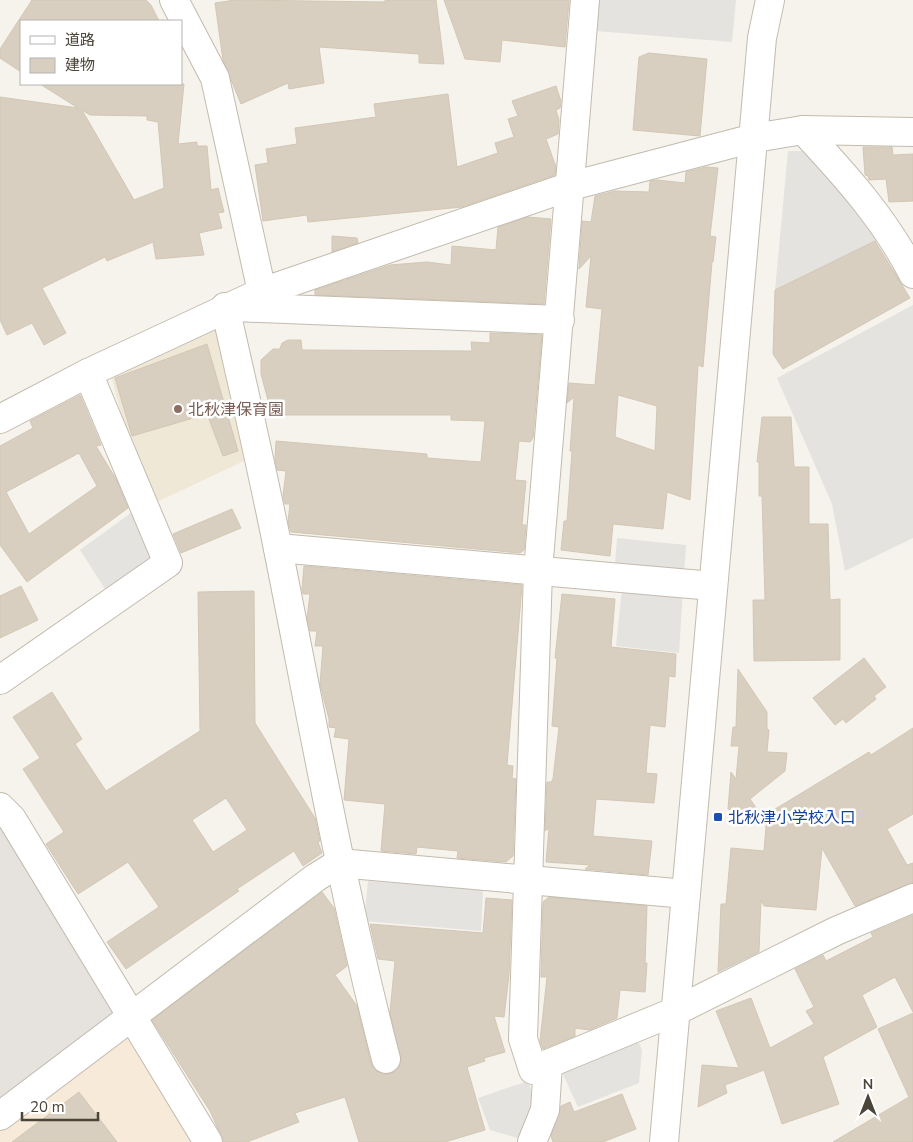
<svg xmlns="http://www.w3.org/2000/svg" width="913" height="1142" font-family="'Nunito Sans','Noto Sans JP',sans-serif">
  <style>
    .commercial { fill: #f7ead8 }
    .industrial { fill: #e6e2dd }
    .education { fill: #efe8d6 }
    .parking { fill: #e5e3e0 }
    .building { fill: #d8cfc1; stroke: #d3c7b4; fill-rule: evenodd }
    .lines { fill: none; stroke-linecap: round; stroke-linejoin: round }
    .minor-casing { stroke: #c2bbae; stroke-width: 30 }
    .minor { stroke: #fff; stroke-width: 28 }
    .education-dot { fill: #8d6e63; stroke: #fff; stroke-width: 2 }
    .transit-dot { fill: #1a4fb4; stroke: #fff; stroke-width: 2 }
    .labels { text-anchor: middle; stroke-width: 5; stroke-linejoin: round; paint-order: stroke }
    .education-label { font-size: 16px; fill: #785e54; stroke: #fff; text-anchor: start }
    .transit-label { font-size: 16px; fill: #164399; stroke: #fff; text-anchor: start }
  </style>
  <rect width="100%" height="100%" fill="#f6f3ec"/>
  <path class="commercial" d="M131,1016L208,1142H0V1116Z"/>
  <path class="industrial" d="M0,827L8,836L126,1019L0,1116Z"/>
  <path class="education" d="M220,326L246,460L155,503L130,446L110,372Z"/>
  <g class="parking">
    <path d="M586,0H736L732,42L583,30Z"/>
    <path d="M788,151H806L834,181L879,240L775,290Z"/>
    <path d="M913,305V538L845,571L832,504L777,378Z"/>
    <path d="M135,510L159,554L111,598L80,550Z"/>
    <path d="M617,538L686,545L679,653L616,646L623,579L614,577Z"/>
    <path d="M368,881L483,890L481,931L364,921Z"/>
    <path d="M635,1035L642,1050L639,1083L578,1107L561,1070Z"/>
    <path d="M528,1081L542,1119L532,1142L490,1130L478,1098Z"/>
  </g>
  <g class="building">
    <path d="M32,0H146L151,5L159,21H21V72L0,58V49Z"/>
    <path d="M235,0L385,2V0H436L444,64L419,63V54L319,47L324,83L289,89L288,83L241,104L223,60L215,3Z"/>
    <path d="M444,0H569L565,47L502,40L500,62L465,59Z"/>
    <path d="M649,53L707,59L700,136L633,130L639,57Z"/>
    <path d="M40,84H184L178,144L197,142V146H207L211,190L218,188L224,212L218,213L222,228L199,233L204,255L156,259L153,242L107,261L105,257L42,288L66,333L44,345L32,323L7,335L0,320V97L78,108ZM82,110L90,115L147,116V120L158,122L164,188L134,200Z"/>
    <path d="M556,86L561,101L560,108L556,110L559,120L558,134L546,139L556,167L555,175L462,207L308,222L307,215L263,221L255,165L268,163L266,149L297,144L295,128L376,117L374,104L448,94L457,167L498,153L495,143L514,137L508,119L518,116L512,101Z"/>
    <path d="M863,147H892L893,155L913,154V201L889,202L886,179L869,180L868,176L865,175Z"/>
    <path d="M706,167L718,168L710,236L716,237L713,262H712L703,367L698,365L690,500L667,492L663,529L613,524L610,556L561,550L564,521H567L572,451H570L574,397L567,403L569,383L595,385L602,309L586,307L591,256L579,269L582,221L591,222L595,196L615,191L649,192L650,181L657,180L685,183L686,172ZM618,395L657,406L655,451L615,437Z"/>
    <path d="M528,217L551,219L544,304L315,295V290L390,265L427,262L451,265L452,246L496,250L498,227Z"/>
    <path d="M332,236L357,238L358,243L332,252Z"/>
    <path d="M875,241L910,298L783,369L773,354L775,290Z"/>
    <path d="M490,333L542,335L533,438L530,442L519,441L515,480L526,481L522,525H526L524,550L520,553L291,532L288,522L290,504H285L283,496L286,471L277,470L275,459L276,441L427,454V458L481,462L485,421L451,420V415H278L279,405L269,404L261,374V360L273,349H280L282,343L288,340H301L302,350L472,351L471,342L490,343Z"/>
    <path d="M207,344L238,451L223,456L207,414L132,436L115,378Z"/>
    <path d="M80,395L101,445L96,446L116,479L128,508L27,582L0,545V446L33,428L30,421ZM79,453L97,486L29,534L6,492Z"/>
    <path d="M762,417H791L794,467H809V524H828L830,600L840,599V660L754,661L753,600H765L762,496H759V462H757Z"/>
    <path d="M232,509L241,528L181,553L173,534Z"/>
    <path d="M304,566L522,585L507,765L513,766L512,778L516,779L513,856L506,862L457,858L458,851L417,847L416,854L381,851L385,804L344,800L349,739L334,737L336,728L329,727V719L320,684L323,646H315L317,631H310L307,618L310,594H303L302,589Z"/>
    <path d="M21,586L38,620L0,638V596Z"/>
    <path d="M254,591L255,723L315,818L320,841L318,842L322,853L303,866L294,851L237,889L239,891L126,969L107,942L159,907L128,862L78,894L46,844L64,832L23,769L40,758L13,717L52,692L82,739L75,744L106,791L200,731L198,592ZM226,798L247,830L213,852L192,820Z"/>
    <path d="M562,594L615,599L611,647L676,654L675,677L669,676L665,727L650,725L646,773L657,774L654,803L596,799L593,836L652,841L648,875L585,869L590,865L546,862L549,828L545,831L547,782H551L553,779L559,727L552,726L557,658H555Z"/>
    <path d="M864,658L886,687L874,696L876,699L846,723L843,719L835,725L813,698Z"/>
    <path d="M738,669L767,712V729L769,730L767,752L787,753L785,771L750,799L759,812L735,810L733,812V810L728,809L731,772L736,779L739,746H731L733,727H736Z"/>
    <path d="M913,728V814L887,829L907,865L913,863V883L855,906L822,848L816,910L764,906L761,900L759,952L718,972L721,904H726L731,848L764,851L767,814L869,752L871,755Z"/>
    <path d="M322,892L334,908L347,966L335,975L357,1006L371,1063L375,1070L382,1074H389L396,1071L401,1063L390,1012L395,961L378,959L370,924L483,933L486,898L512,900L509,974L504,1017L494,1016L505,1052L484,1058L485,1061L467,1067L485,1130L445,1142H359L345,1097L295,1113L299,1122L247,1142H224L210,1111L152,1020Z"/>
    <path d="M549,897L647,906L645,963H647L645,992L620,990L617,1018L589,1030L575,1028V1036L543,1049L540,1041L547,977H541L543,902Z"/>
    <path d="M913,915V1012L895,977L862,995L877,1027L823,1057L839,1104L782,1124L764,1070L725,1085L727,1093L698,1107L702,1065L739,1068L716,1011L751,998L770,1048L814,1024L806,1011L814,1007L795,969L823,955L826,961L873,937L871,933Z"/>
    <path d="M913,1013V1142H833L909,1097L878,1029Z"/>
    <path d="M79,1092L117,1142H12Z"/>
    <path d="M622,1094L636,1129L603,1142H553L551,1136L561,1106L570,1102L574,1112Z"/>
  </g>
  <g class="lines">
    <g class="minor-casing">
      <g id="minor">
        <path d="M174,0L215,78L262,292"/>
        <path d="M585,0L538,571L523,1039L533,1070L676,1011L836,931L913,898"/>
        <path d="M803,130L913,132"/>
        <path d="M225,307C243,387 262,468 278,549C312,719 342,890 386,1059"/>
        <path d="M234,307L560,320"/>
        <path d="M0,419L88,373L262,292L571,186L754,138L803,130C845,175 885,219 913,274"/>
        <path d="M278,548L713,586"/>
        <path d="M0,680L168,563L88,373"/>
        <path d="M0,807L12,819L208,1142"/>
        <path d="M0,1116L315,878L339,863L686,894"/>
        <path d="M532,1142L545,1110L548,1064"/>
        <path d="M664,1142L762,38L770,0"/>
      </g>
    </g>
    <use href="#minor" class="minor"/>
  </g>
  <circle class="education-dot" cx="178" cy="409" r="5"/>
  <rect class="transit-dot" x="713" y="812" width="10" height="10" rx="2.5"/>
  <g class="labels">
    <g class="education-label">
      <text x="188" y="415">北秋津保育園</text>
    </g>
    <g class="transit-label">
      <text x="728" y="823">北秋津小学校入口</text>
    </g>
  </g>
  <rect x="20" y="20" width="162" height="65" fill="#ffffff" stroke="#b7b4b0"/>
  <rect x="30" y="36" width="25" height="8" fill="#ffffff" stroke="#b7b4b0"/>
  <text x="65" y="45" font-size="15" fill="#4b4439">道路</text>
  <rect x="30" y="58" width="25" height="15" fill="#d8cfc1" stroke="#b7b4b0"/>
  <text x="65" y="70" font-size="15" fill="#4b4439">建物</text>
  <g transform="translate(868 1097)" stroke="#ffffff" stroke-width="4" paint-order="stroke">
  <path d="M0-4L9 19L0 12L-9 19Z" fill="#4b4439"/>
  <text y="-8" font-size="14" font-weight="bold" text-anchor="middle" fill="#4b4439">N</text>
  </g>
  <path d="M22 1112v8h76v-8" fill="none" stroke="#4b4439" stroke-width="2.5"/>
  <text x="30" y="1112" font-size="15" fill="#4b4439" stroke="#ffffff" stroke-width="4" paint-order="stroke">20 m</text>
</svg>
